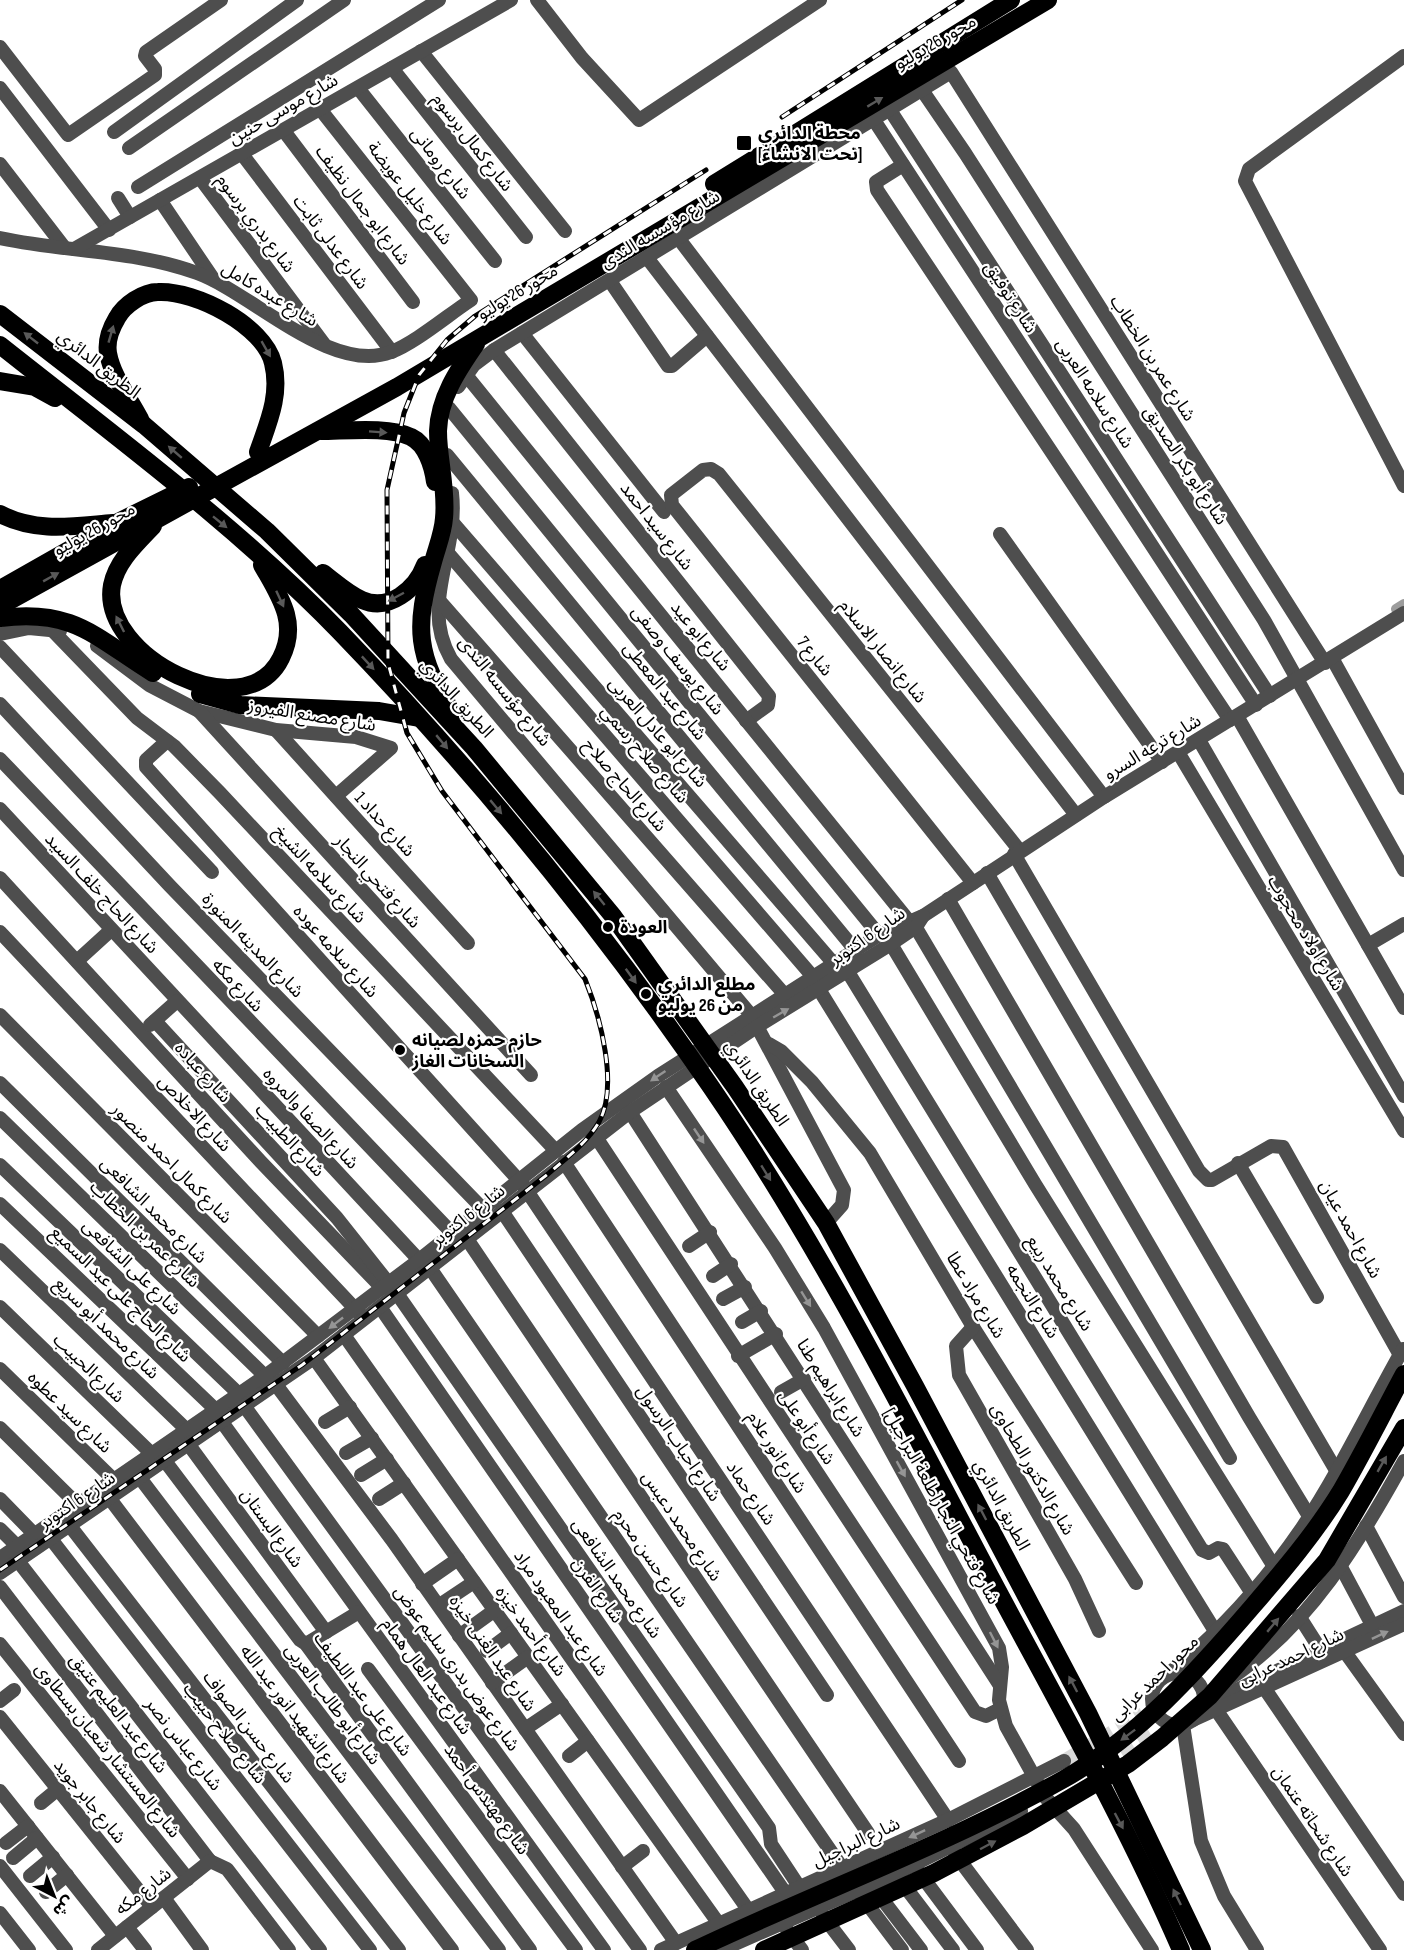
<svg xmlns="http://www.w3.org/2000/svg" width="1404" height="1950" font-family="'Sofia Sans Condensed','Noto Sans Arabic',sans-serif">
  <style>
    .lines { fill: none; stroke-linecap: round; stroke-linejoin: round }
    .canal { stroke: #9c9c9c; stroke-width: 10 }
    .minor-tunnel { stroke: #d9d9d9; stroke-width: 14; stroke-dasharray: 14 7; stroke-linecap: butt }
    .minor { stroke: #4e4e4e; stroke-width: 14 }
    .highway { stroke: #000; stroke-width: 18 }
    .rail-casing { stroke: #000; stroke-width: 5 }
    .rail { stroke: #fff; stroke-width: 3; stroke-dasharray: 9; stroke-linecap: butt }
    .oneway { fill: #595959 }
    .oneway2 { fill: #959595 }
    .poi-dot { fill: #000; stroke: #fff; stroke-width: 2 }
    .labels { text-anchor: middle; stroke-width: 4.5; stroke-linejoin: round; paint-order: stroke }
    .street-label { font-size: 18px; fill: #000; stroke: #fff }
    .poi-label { font-size: 18px; font-weight: bold; fill: #000; stroke: #fff; text-anchor: start }
  </style>
  <rect width="100%" height="100%" fill="#fff"/>
  <g class="lines">
    <path class="canal" d="M1396,609L1404,604"/>
    <g class="minor-tunnel">
      <path d="M1064,1761L1143,1714"/>
      <path d="M1086,1776L1155,1733"/>
    </g>
    <g class="minor">
      <path d="M537,0L582,58L639,120L820,0"/>
      <path d="M0,47L68,135L155,75V69L145,56L146,52L221,0"/>
      <path d="M421,51L565,231"/>
      <path d="M1404,56L1249,169L1245,181L1404,486"/>
      <path d="M392,68L526,237"/>
      <path d="M0,88L109,230"/>
      <path d="M358,88L495,261"/>
      <path d="M922,90L965,153L1264,620L1404,870"/>
      <path d="M890,110L1270,696"/>
      <path d="M874,120L1256,705"/>
      <path d="M284,131L413,302"/>
      <path d="M114,132L297,0"/>
      <path d="M129,148L344,0"/>
      <path d="M242,154L392,352"/>
      <path d="M0,164L64,247"/>
      <path d="M903,165L876,182L877,190L1230,720"/>
      <path d="M200,178L324,344"/>
      <path d="M138,187L439,0"/>
      <path d="M118,198L130,217"/>
      <path d="M160,200L214,280"/>
      <path d="M0,238C65,252 135,250 197,273C252,293 331,375 391,352C415,343 448,315 471,300L320,109"/>
      <path d="M679,239L1104,797"/>
      <path d="M74,249L511,0"/>
      <path d="M648,259L1076,815"/>
      <path d="M610,281L668,366H672L707,336"/>
      <path d="M522,333L664,512"/>
      <path d="M494,350L769,696L768,705L746,721"/>
      <path d="M466,375L908,920"/>
      <path d="M458,387L474,365L494,350L951,72L1325,663"/>
      <path d="M449,408L879,935"/>
      <path d="M447,455L856,951"/>
      <path d="M452,493C459,554 419,603 451,659L751,1015L844,1190L842,1205L826,1223"/>
      <path d="M454,524L835,965"/>
      <path d="M1000,534L1162,762"/>
      <path d="M448,553L814,978"/>
      <path d="M438,599L785,995"/>
      <path d="M51,629L137,718L174,746L220,793L556,1151"/>
      <path d="M0,634L29,628L60,631"/>
      <path d="M97,646L149,685L199,711L276,730L356,737L391,748L336,796"/>
      <path d="M0,647L212,872"/>
      <path d="M1332,658L1404,788"/>
      <path d="M0,704L170,886L483,1209"/>
      <path d="M199,711L531,1075"/>
      <path d="M1237,716L1404,1008"/>
      <path d="M276,730L468,943"/>
      <path d="M1199,740L1404,1096"/>
      <path d="M167,741L146,760V767L523,1185L948,1820"/>
      <path d="M1178,752L1404,1131"/>
      <path d="M0,759L452,1233"/>
      <path d="M0,809L419,1260"/>
      <path d="M1014,854L1199,1171L1208,1180H1212L1271,1146L1283,1147L1400,1355"/>
      <path d="M987,873L1337,1472"/>
      <path d="M0,878L261,1162L382,1288"/>
      <path d="M973,883L672,505L671,495L703,470L711,469L719,474L1020,851"/>
      <path d="M948,899L1249,1417L1309,1516"/>
      <path d="M912,921L1230,1458"/>
      <path d="M0,932L361,1315"/>
      <path d="M891,944L1035,1184L1273,1565"/>
      <path d="M1368,945L1404,924"/>
      <path d="M77,961L111,930"/>
      <path d="M848,972L1202,1550L1209,1553L1218,1548L1223,1549L1251,1592"/>
      <path d="M820,991L1215,1631"/>
      <path d="M0,1015L318,1336"/>
      <path d="M155,1021L337,1218L398,1295L769,1828L771,1844L800,1888"/>
      <path d="M150,1025L177,1001"/>
      <path d="M769,1044L781,1051L812,1082L870,1153L973,1327L1136,1583"/>
      <path d="M0,1083L283,1363"/>
      <path d="M666,1087L775,1248L824,1328L999,1648L1002,1667L999,1700L1006,1726L1046,1798L1074,1829L1152,1950"/>
      <path d="M630,1112L999,1684"/>
      <path d="M0,1118L265,1376"/>
      <path d="M596,1137L975,1712L986,1716L1000,1709"/>
      <path d="M564,1162L959,1761"/>
      <path d="M1238,1163L1317,1297"/>
      <path d="M0,1165L240,1395"/>
      <path d="M0,1204L217,1411"/>
      <path d="M502,1211L827,1695"/>
      <path d="M467,1239L868,1833"/>
      <path d="M689,1246L710,1232"/>
      <path d="M0,1250L188,1431"/>
      <path d="M430,1268L843,1869"/>
      <path d="M713,1276L731,1264"/>
      <path d="M723,1299L745,1287"/>
      <path d="M0,1307L153,1455"/>
      <path d="M380,1307L786,1894"/>
      <path d="M742,1322L761,1311"/>
      <path d="M973,1327L956,1346L959,1375L1075,1579L1099,1631"/>
      <path d="M344,1335L749,1911"/>
      <path d="M738,1356L776,1334"/>
      <path d="M314,1358L719,1924"/>
      <path d="M0,1369L115,1481"/>
      <path d="M277,1386L392,1540L676,1943"/>
      <path d="M781,1392L804,1379"/>
      <path d="M245,1407L640,1950"/>
      <path d="M222,1422L604,1950"/>
      <path d="M325,1422L350,1407"/>
      <path d="M0,1428L79,1506"/>
      <path d="M189,1445L326,1632"/>
      <path d="M346,1453L372,1438"/>
      <path d="M165,1461L300,1640L306,1644L530,1950"/>
      <path d="M361,1475L387,1459"/>
      <path d="M140,1478L499,1950"/>
      <path d="M0,1499L41,1541"/>
      <path d="M110,1499L452,1950"/>
      <path d="M379,1499L404,1483"/>
      <path d="M70,1526L399,1950"/>
      <path d="M1366,1526L1404,1597"/>
      <path d="M0,1529L17,1546"/>
      <path d="M51,1539L370,1950"/>
      <path d="M0,1558L265,1376L419,1260L582,1130L658,1076L879,935L923,916L1104,797L1404,613"/>
      <path d="M18,1561L320,1950"/>
      <path d="M1341,1567L1372,1625"/>
      <path d="M0,1573L314,1358L630,1112L758,1026L891,944L916,927L923,916"/>
      <path d="M422,1584L458,1559"/>
      <path d="M0,1587L210,1861"/>
      <path d="M444,1602L474,1582"/>
      <path d="M1299,1616L1320,1649"/>
      <path d="M459,1636L495,1610"/>
      <path d="M0,1644L188,1879"/>
      <path d="M306,1644L359,1612"/>
      <path d="M487,1651L511,1633"/>
      <path d="M1345,1652L1404,1734"/>
      <path d="M368,1669L576,1950"/>
      <circle cx="1178" cy="1699" r="26"/>
      <path d="M1167,1675C1218,1634 1265,1582 1302,1528C1340,1471 1369,1409 1403,1349"/>
      <path d="M1231,1678C1309,1626 1360,1541 1404,1461"/>
      <path d="M492,1683L528,1657"/>
      <path d="M1265,1689L1404,1894"/>
      <path d="M0,1701L14,1690"/>
      <path d="M1205,1705L1404,1611"/>
      <path d="M1217,1711L1380,1950"/>
      <path d="M0,1717L152,1907"/>
      <path d="M1193,1720L1404,1624"/>
      <path d="M1183,1725L1201,1841L1224,1896L1257,1950"/>
      <path d="M525,1729L562,1704"/>
      <path d="M569,1756L588,1741"/>
      <path d="M0,1791L115,1936"/>
      <path d="M41,1803L58,1789"/>
      <path d="M6,1843L28,1826"/>
      <path d="M955,1854L1027,1950"/>
      <path d="M13,1858L37,1838"/>
      <path d="M210,1861L227,1869L289,1950"/>
      <path d="M0,1866L66,1950"/>
      <path d="M622,1867L643,1851"/>
      <path d="M918,1871L977,1950"/>
      <path d="M30,1876L53,1857"/>
      <path d="M900,1880L953,1950"/>
      <path d="M876,1891L921,1950"/>
      <path d="M46,1892L67,1875"/>
      <path d="M862,1897L902,1950"/>
      <path d="M164,1898L202,1950"/>
      <path d="M0,1913L29,1950"/>
      <path d="M823,1916L849,1950"/>
      <path d="M127,1927L145,1950"/>
      <path d="M787,1930L802,1950"/>
      <path d="M98,1950L210,1861"/>
      <path d="M661,1950L948,1820L1064,1761"/>
      <path d="M721,1950L895,1874L1021,1811"/>
    </g>
    <g class="highway">
      <path d="M714,184L1011,0"/>
      <path d="M0,314L144,425L267,531L351,614L474,748L613,916L735,1087L826,1223L915,1386L1088,1713L1202,1950"/>
      <path d="M0,345C116,437 237,526 340,632C476,773 601,926 711,1087C818,1243 904,1413 992,1580C1057,1702 1126,1823 1181,1950"/>
      <path d="M0,381L35,387L55,398"/>
      <path d="M140,419C129,398 112,376 108,353C106,340 111,328 117,318C124,305 143,292 158,292C196,290 264,326 273,363C281,395 268,423 258,452"/>
      <path d="M321,431C345,431 389,426 411,437C426,444 433,466 435,482"/>
      <path d="M0,514C36,533 74,526 113,523"/>
      <path d="M153,526C136,544 117,561 112,585C99,656 245,731 281,658C288,644 290,629 286,614C281,596 271,581 262,565"/>
      <path d="M323,573C335,582 348,594 362,600C389,612 416,589 425,565"/>
      <path d="M0,589L118,522L189,487"/>
      <path d="M0,606L397,387L1048,0"/>
      <path d="M0,618C74,608 96,638 153,673"/>
      <path d="M200,694L240,705L379,711L419,718"/>
      <path d="M453,713C416,655 414,628 433,562C437,547 443,533 444,518C447,488 438,460 438,431C439,398 458,370 476,344"/>
      <path d="M695,1950C817,1892 946,1845 1064,1779C1138,1737 1197,1671 1252,1607C1283,1571 1316,1532 1341,1491C1363,1453 1383,1413 1404,1374"/>
      <path d="M764,1950L934,1873L1023,1826L1128,1764L1162,1738L1210,1696L1327,1560L1404,1428"/>
    </g>
    <g class="rail-casing">
      <g id="rail">
        <path d="M782,117L962,0"/>
        <path d="M0,1570L302,1365L548,1174C565,1159 587,1143 599,1122C619,1086 600,1016 585,979L442,791L407,733L388,663L387,490L404,413L419,375L447,340L475,316L706,170"/>
      </g>
    </g>
    <use href="#rail" class="rail"/>
  </g>
  <defs><path id="oneway-solid" d="M-6-.8H1V-3.2L6.5 0L1 3.2V.8H-6Z" transform="scale(1.5)"/></defs>
  <g class="oneway">
    <use href="#oneway-solid" transform="translate(875 102) rotate(-31)"/>
    <use href="#oneway-solid" transform="translate(111 334) rotate(-74)"/>
    <use href="#oneway-solid" transform="translate(31 338) rotate(-142)"/>
    <use href="#oneway-solid" transform="translate(266 349) rotate(60)"/>
    <use href="#oneway-solid" transform="translate(378 432) rotate(4)"/>
    <use href="#oneway-solid" transform="translate(175 452) rotate(-139)"/>
    <use href="#oneway-solid" transform="translate(220 522) rotate(39)"/>
    <use href="#oneway-solid" transform="translate(51 577) rotate(-29)"/>
    <use href="#oneway-solid" transform="translate(396 597) rotate(152)"/>
    <use href="#oneway-solid" transform="translate(280 599) rotate(65)"/>
    <use href="#oneway-solid" transform="translate(120 624) rotate(-117)"/>
    <use href="#oneway-solid" transform="translate(368 663) rotate(47)"/>
    <use href="#oneway-solid" transform="translate(442 742) rotate(50)"/>
    <use href="#oneway-solid" transform="translate(496 807) rotate(50)"/>
    <use href="#oneway-solid" transform="translate(599 898) rotate(-129)"/>
    <use href="#oneway-solid" transform="translate(631 976) rotate(54)"/>
    <use href="#oneway-solid" transform="translate(766 1173) rotate(58)"/>
    <use href="#oneway-solid" transform="translate(1382 1464) rotate(-60)"/>
    <use href="#oneway-solid" transform="translate(982 1512) rotate(-118)"/>
    <use href="#oneway-solid" transform="translate(1273 1625) rotate(-50)"/>
    <use href="#oneway-solid" transform="translate(1073 1684) rotate(-118)"/>
    <use href="#oneway-solid" transform="translate(1128 1735) rotate(143)"/>
    <use href="#oneway-solid" transform="translate(1119 1821) rotate(62)"/>
    <use href="#oneway-solid" transform="translate(988 1845) rotate(-28)"/>
    <use href="#oneway-solid" transform="translate(1177 1897) rotate(-116)"/>
  </g>
  <g class="oneway2">
    <use href="#oneway-solid" transform="translate(781 1013) rotate(-30)"/>
    <use href="#oneway-solid" transform="translate(658 1076) rotate(146)"/>
    <use href="#oneway-solid" transform="translate(699 1136) rotate(56)"/>
    <use href="#oneway-solid" transform="translate(806 1299) rotate(58)"/>
    <use href="#oneway-solid" transform="translate(336 1323) rotate(142)"/>
    <use href="#oneway-solid" transform="translate(901 1469) rotate(61)"/>
    <use href="#oneway-solid" transform="translate(1380 1635) rotate(-25)"/>
    <use href="#oneway-solid" transform="translate(994 1640) rotate(63)"/>
    <use href="#oneway-solid" transform="translate(917 1834) rotate(155)"/>
  </g>
  <g class="poi-dot">
    <rect x="736" y="135" width="16" height="16" rx="3"/>
    <circle cx="608" cy="927" r="6"/>
    <circle cx="646" cy="994" r="6"/>
    <circle cx="400" cy="1050" r="6"/>
  </g>
  <g class="labels">
    <g class="street-label">
      <text transform="translate(935 42) rotate(-30)" y="6">محور 26 يوليو</text>
      <text transform="translate(283 109) rotate(-30)" y="6">شارع موسى حنين</text>
      <text transform="translate(473 142) rotate(52)" y="6">شارع كمال برسوم</text>
      <text transform="translate(441 163) rotate(52)" y="6">شارع رومانى</text>
      <text transform="translate(410 193) rotate(52)" y="6">شارع خليل عويضة</text>
      <text transform="translate(363 205) rotate(53)" y="6">شارع ابو جمال نظيف</text>
      <text transform="translate(256 223) rotate(53)" y="6">شارع بدري برسوم</text>
      <text transform="translate(660 229) rotate(-31)" y="6">شارع مؤسسه الندى</text>
      <text transform="translate(331 242) rotate(53)" y="6">شارع عدلى ثابت</text>
      <text transform="translate(517 292) rotate(-31)" y="6">محور 26 يوليو</text>
      <text transform="translate(270 294) rotate(31)" y="6">شارع عبده كامل</text>
      <text transform="translate(1011 297) rotate(57)" y="6">شارع توفيق</text>
      <text transform="translate(1153 358) rotate(58)" y="6">شارع عمر بن الخطاب</text>
      <text transform="translate(99 364) rotate(38)" y="6">الطريق الدائري</text>
      <text transform="translate(1095 393) rotate(57)" y="6">شارع سلامه العربى</text>
      <text transform="translate(1186 465) rotate(57)" y="6">شارع أبو بكر الصديق</text>
      <text transform="translate(657 526) rotate(52)" y="6">شارع سيد احمد</text>
      <text transform="translate(94 529) rotate(-29)" y="6">محور 26 يوليو</text>
      <text transform="translate(701 636) rotate(51)" y="6">شارع ابو عيد</text>
      <text transform="translate(883 651) rotate(51)" y="6">شارع انصار الاسلام</text>
      <text transform="translate(815 656) rotate(51)" y="6">شارع 7</text>
      <text transform="translate(678 660) rotate(51)" y="6">شارع يوسف وصفى</text>
      <text transform="translate(505 691) rotate(51)" y="6">شارع مؤسسه الندى</text>
      <text transform="translate(665 691) rotate(51)" y="6">شارع عبد المعطى</text>
      <text transform="translate(457 698) rotate(48)" y="6">الطريق الدائري</text>
      <text transform="translate(312 715) rotate(9)" y="6">شارع مصنع الفيروز</text>
      <text transform="translate(658 732) rotate(49)" y="6">شارع ابو عادل العربى</text>
      <text transform="translate(1152 747) rotate(-31)" y="6">شارع ترعه السرو</text>
      <text transform="translate(645 754) rotate(49)" y="6">شارع صلاح رسمي</text>
      <text transform="translate(625 785) rotate(49)" y="6">شارع الحاج صلاح</text>
      <text transform="translate(385 824) rotate(48)" y="6">شارع حداد 1</text>
      <text transform="translate(320 874) rotate(47)" y="6">شارع سلامه الشيخ</text>
      <text transform="translate(378 881) rotate(48)" y="6">شارع فتحي النجار</text>
      <text transform="translate(102 893) rotate(47)" y="6">شارع الحاج خلف السيد</text>
      <text transform="translate(1306 933) rotate(59)" y="6">شارع اولاد محجوب</text>
      <text transform="translate(867 936) rotate(-35)" y="6">شارع 6 اكتوبر</text>
      <text transform="translate(253 945) rotate(46)" y="6">شارع المدينه المنورة</text>
      <text transform="translate(336 951) rotate(48)" y="6">شارع سلامه عوده</text>
      <text transform="translate(238 985) rotate(47)" y="6">شارع مكه</text>
      <text transform="translate(203 1072) rotate(48)" y="6">شارع عباده</text>
      <text transform="translate(757 1083) rotate(56)" y="6">الطريق الدائري</text>
      <text transform="translate(195 1113) rotate(47)" y="6">شارع الاخلاص</text>
      <text transform="translate(311 1118) rotate(47)" y="6">شارع الصفا والمروه</text>
      <text transform="translate(290 1140) rotate(47)" y="6">شارع الطبيب</text>
      <text transform="translate(172 1163) rotate(45)" y="6">شارع كمال احمد منصور</text>
      <text transform="translate(154 1210) rotate(45)" y="6">شارع محمد الشافعى</text>
      <text transform="translate(468 1215) rotate(-38)" y="6">شارع 6 اكتوبر</text>
      <text transform="translate(1351 1229) rotate(61)" y="6">شارع احمد عيان</text>
      <text transform="translate(145 1234) rotate(44)" y="6">شارع عمر بن الخطاب</text>
      <text transform="translate(132 1267) rotate(44)" y="6">شارع على الشافعى</text>
      <text transform="translate(1060 1283) rotate(58)" y="6">شارع محمد ربيع</text>
      <text transform="translate(121 1294) rotate(44)" y="6">شارع الحاج على عبد السميع</text>
      <text transform="translate(976 1295) rotate(59)" y="6">شارع مراد عطا</text>
      <text transform="translate(1033 1301) rotate(58)" y="6">شارع النجمه</text>
      <text transform="translate(107 1328) rotate(44)" y="6">شارع محمد أبو سريع</text>
      <text transform="translate(89 1368) rotate(44)" y="6">شارع الحبيب</text>
      <text transform="translate(831 1388) rotate(58)" y="6">شارع ابراهيم طنا</text>
      <text transform="translate(70 1412) rotate(44)" y="6">شارع سيد عطوه</text>
      <text transform="translate(807 1427) rotate(56)" y="6">شارع أبو على</text>
      <text transform="translate(679 1443) rotate(56)" y="6">شارع احباب الرسول</text>
      <text transform="translate(777 1452) rotate(57)" y="6">شارع انور علام</text>
      <text transform="translate(1033 1469) rotate(60)" y="6">شارع الدكتور الطحاوى</text>
      <text transform="translate(751 1493) rotate(56)" y="6">شارع حماد</text>
      <text transform="translate(77 1500) rotate(-34)" y="6">شارع 6 اكتوبر</text>
      <text transform="translate(1002 1505) rotate(62)" y="6">الطريق الدائري</text>
      <text transform="translate(942 1506) rotate(61)" y="6">شارع فتحي النجار[طلعة البراجيل]</text>
      <text transform="translate(682 1526) rotate(56)" y="6">شارع محمد دعبس</text>
      <text transform="translate(272 1528) rotate(54)" y="6">شارع البستان</text>
      <text transform="translate(651 1558) rotate(55)" y="6">شارع حسن محرم</text>
      <text transform="translate(617 1578) rotate(55)" y="6">شارع محمد الشافعى</text>
      <text transform="translate(598 1590) rotate(55)" y="6">شارع الفرن</text>
      <text transform="translate(561 1613) rotate(55)" y="6">شارع عبد المعبود مراد</text>
      <text transform="translate(531 1631) rotate(54)" y="6">شارع أحمد خيزه</text>
      <text transform="translate(493 1653) rotate(55)" y="6">شارع عبد الغنى خيزه</text>
      <text transform="translate(1291 1657) rotate(-25)" y="6">شارع احمد عرابى</text>
      <text transform="translate(457 1668) rotate(54)" y="6">شارع عوض بدرى سليم عوض</text>
      <text transform="translate(427 1676) rotate(54)" y="6">شارع عبد العال همام</text>
      <text transform="translate(1154 1678) rotate(-44)" y="6">محور احمد عرابى</text>
      <text transform="translate(363 1694) rotate(53)" y="6">شارع على عبد اللطيف</text>
      <text transform="translate(333 1704) rotate(53)" y="6">شارع أبو طالب العربى</text>
      <text transform="translate(119 1713) rotate(52)" y="6">شارع عبد العليم عتيق</text>
      <text transform="translate(295 1714) rotate(53)" y="6">شارع الشهيد انور عبد الله</text>
      <text transform="translate(249 1727) rotate(52)" y="6">شارع حسن الصواف</text>
      <text transform="translate(225 1733) rotate(52)" y="6">شارع صلاح حبيب</text>
      <text transform="translate(184 1744) rotate(52)" y="6">شارع عباس نصر</text>
      <text transform="translate(108 1750) rotate(51)" y="6">شارع المستشار شعبان بسطاوى</text>
      <text transform="translate(487 1799) rotate(54)" y="6">شارع مهندس أحمد</text>
      <text transform="translate(90 1801) rotate(51)" y="6">شارع جابر جويد</text>
      <text transform="translate(1313 1821) rotate(56)" y="6">شارع شحاته عتمان</text>
      <text transform="translate(856 1842) rotate(-25)" y="6">شارع البراجيل</text>
      <text transform="translate(143 1891) rotate(-38)" y="6">شارع مكه</text>
    </g>
    <g class="poi-label">
      <text x="758" y="139">محطة الدائري<tspan x="758" dy="21">[تحت الانشاء]</tspan></text>
      <text x="620" y="933">العودة</text>
      <text x="658" y="990">مطلع الدائري<tspan x="658" dy="21">من 26 يوليو</tspan></text>
      <text x="412" y="1046">حازم حمزه لصيانه<tspan x="412" dy="21">السخانات الغاز</tspan></text>
    </g>
  </g>
  <g transform="translate(54 1896) rotate(138)" stroke="#ffffff" stroke-width="4.5" paint-order="stroke">
  <path d="M0-4.5L10 22L0 15L-10 22Z" fill="#000000"/>
  <text y="-9" font-size="16" font-weight="bold" text-anchor="middle" fill="#000000">ش</text>
  </g>
</svg>
